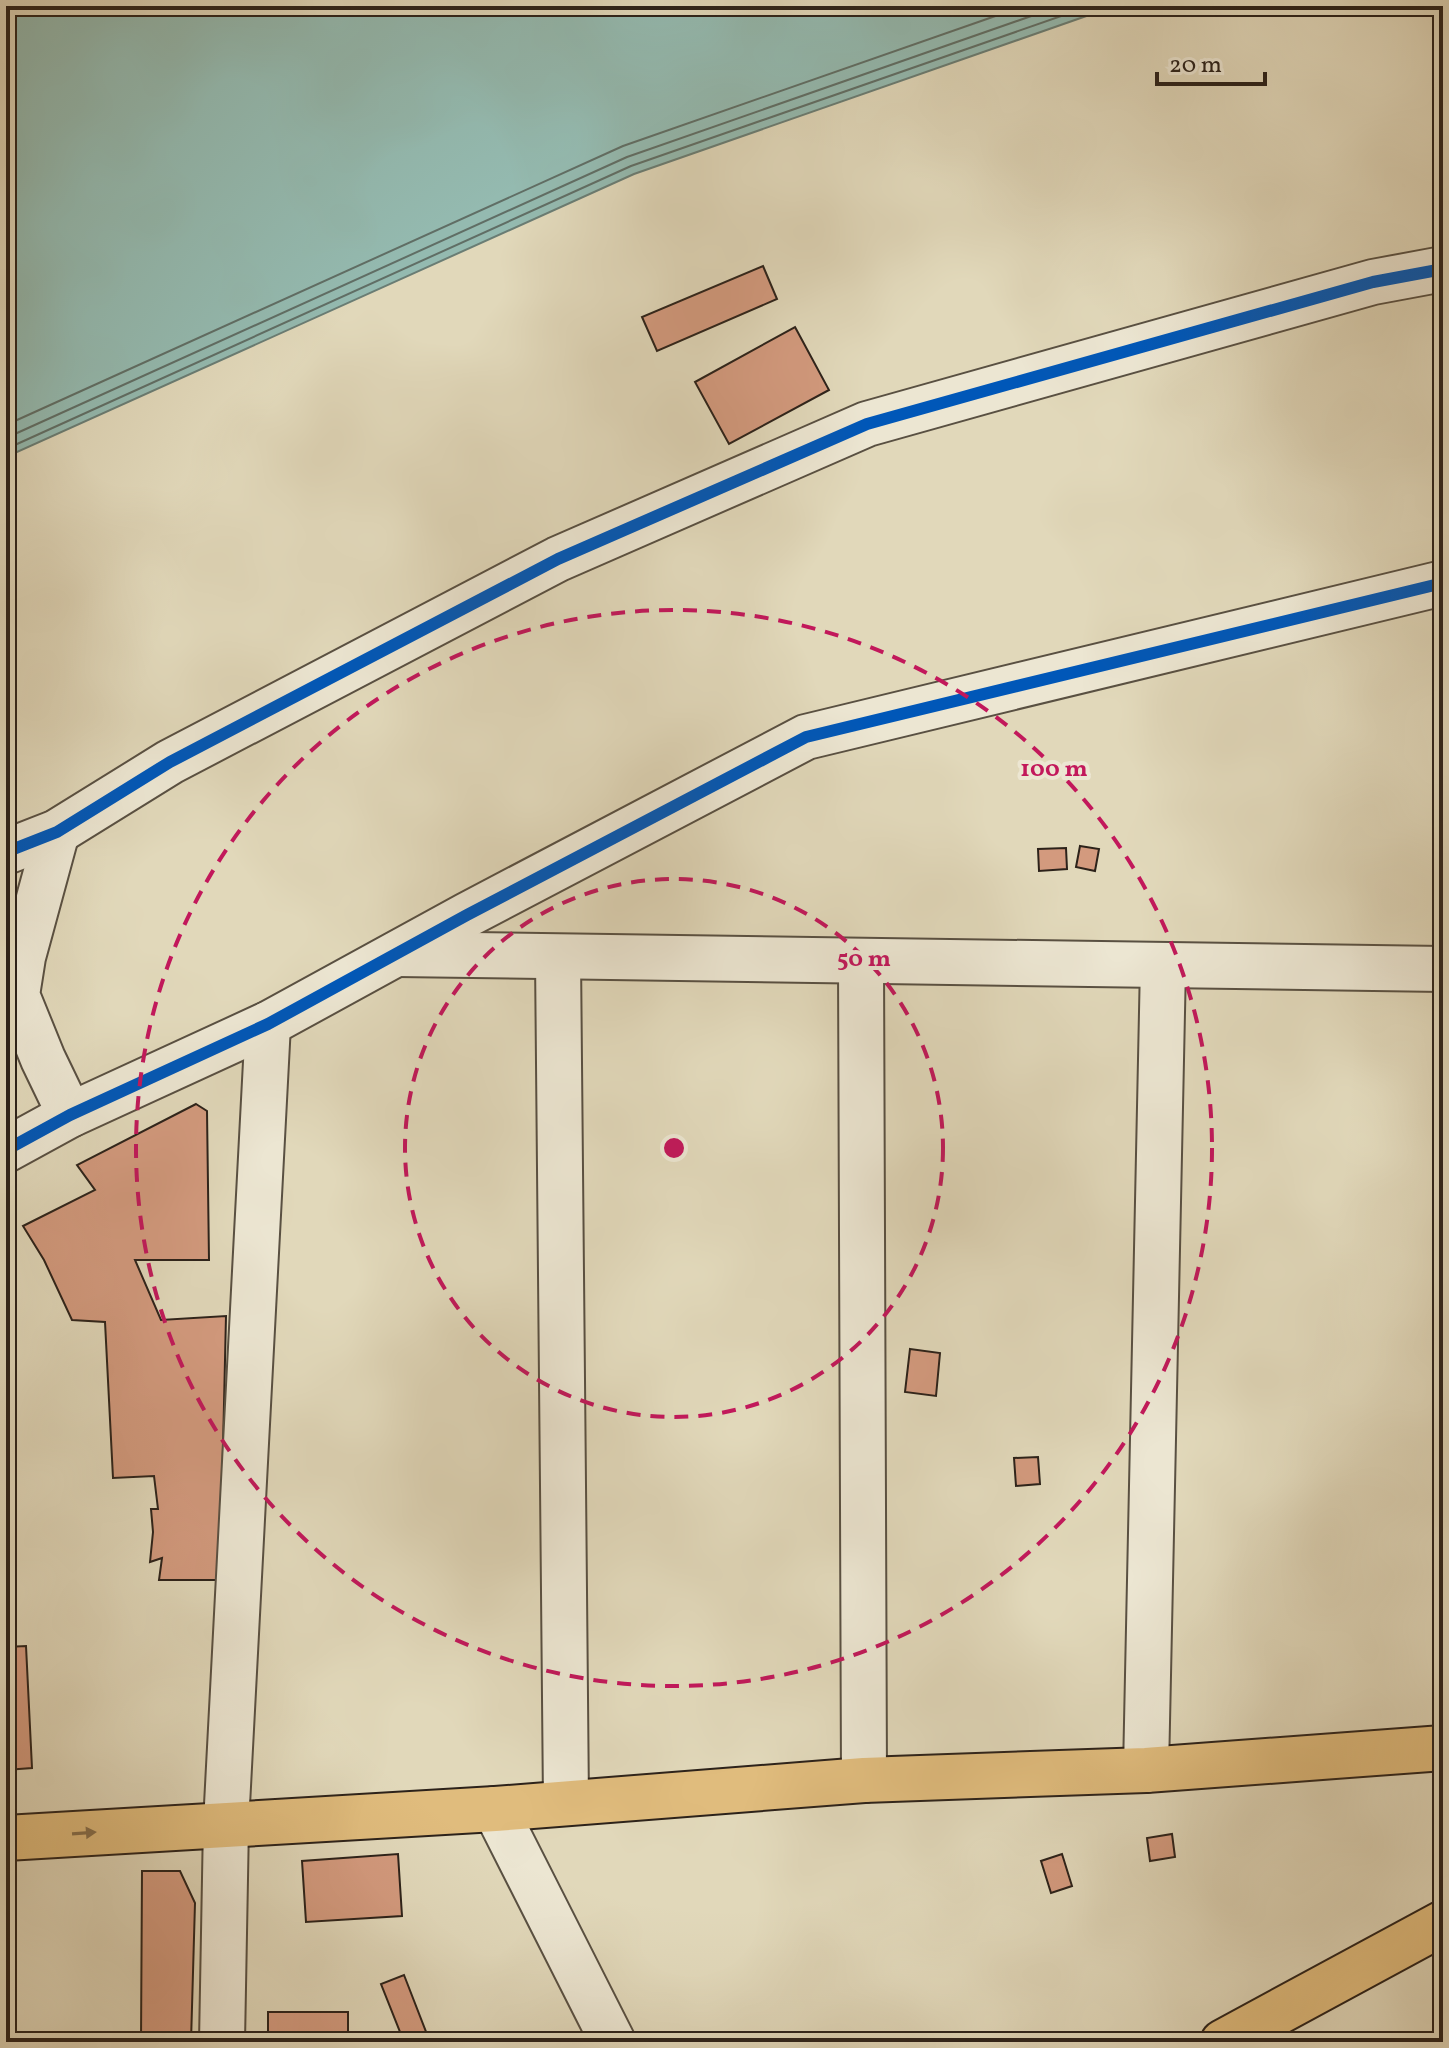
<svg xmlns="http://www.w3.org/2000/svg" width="1449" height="2048" font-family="Vollkorn,serif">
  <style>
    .water { fill: #94bab0; stroke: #6a7d74; stroke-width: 2 }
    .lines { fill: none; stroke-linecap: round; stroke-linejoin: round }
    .shore { stroke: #606e65; stroke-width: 2 }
    .building { fill: #d39a7e; stroke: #2c221a; stroke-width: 2 }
    .minor-casing { stroke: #595042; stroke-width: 48 }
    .major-casing { stroke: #2c221a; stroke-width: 48 }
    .minor { stroke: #ece6d2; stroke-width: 44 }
    .major { stroke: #e0bc7d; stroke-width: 44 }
    .cycleway-casing { stroke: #ece6d2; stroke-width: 17 }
    .cycleway { stroke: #0057b8; stroke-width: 12 }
    .oneway { fill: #866f4c }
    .ring { fill: none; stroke: #c2185b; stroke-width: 4; stroke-dasharray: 14 10 }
    .centre { fill: #c2185b; stroke: #ece6d2; stroke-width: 4 }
    .ring-label { font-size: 24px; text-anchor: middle; font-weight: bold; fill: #c2185b; stroke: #ece6d2; stroke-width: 8; stroke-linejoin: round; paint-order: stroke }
  </style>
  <rect width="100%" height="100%" fill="#e1d8ba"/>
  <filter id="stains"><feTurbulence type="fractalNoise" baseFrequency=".0025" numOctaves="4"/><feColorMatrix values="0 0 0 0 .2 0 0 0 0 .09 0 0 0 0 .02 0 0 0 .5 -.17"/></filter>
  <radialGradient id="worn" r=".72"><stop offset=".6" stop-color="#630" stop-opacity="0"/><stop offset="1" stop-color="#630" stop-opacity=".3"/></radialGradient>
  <path class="water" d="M6,6H1115L634,174L6,457Z"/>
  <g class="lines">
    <g class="shore">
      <path d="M6,425L623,146L1024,6"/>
      <path d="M6,438L627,157L1060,6"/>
      <path d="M6,449L631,166L1090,6"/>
    </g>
  </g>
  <g class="building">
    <path d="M763,266L777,299L657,351L642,317Z"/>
    <path d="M795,327L829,390L729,444L695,382Z"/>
    <path d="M1080,846L1099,849L1095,871L1076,867Z"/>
    <path d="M1066,848L1067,869L1039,871L1038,849Z"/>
    <path d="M196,1104L207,1111L209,1260H135L161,1320L226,1316L220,1580H159L162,1558L150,1562L153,1532L151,1509H158L154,1476L113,1478L105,1322L72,1320L44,1260L23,1226L95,1190L77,1165Z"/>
    <path d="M910,1349L940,1353L936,1396L905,1392Z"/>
    <path d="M1038,1457L1040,1484L1016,1486L1014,1458Z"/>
    <path d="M26,1646L32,1768L6,1770V1647Z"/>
    <path d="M1172,1834L1175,1857L1150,1861L1147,1838Z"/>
    <path d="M398,1854L402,1916L306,1922L302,1861Z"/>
    <path d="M1062,1854L1072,1886L1051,1893L1041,1861Z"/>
    <path d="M142,1871H180L195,1903L191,2042H141Z"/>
    <path d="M404,1975L430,2042H404L381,1984Z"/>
    <rect x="268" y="2012" width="80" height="30"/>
  </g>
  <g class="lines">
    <g class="minor-casing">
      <g id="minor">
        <path d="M57,832L23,957L17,995L43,1059L70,1115"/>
        <path d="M6,852L57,832L170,762L558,559L867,424L1373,282L1443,269"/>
        <path d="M397,954L1443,969"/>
        <path d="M558,957L566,1803"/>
        <path d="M861,961L864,1780"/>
        <path d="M6,1150L70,1115L268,1024L467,915L806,737L1443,583"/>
        <path d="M1146,1770L1163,965"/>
        <path d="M495,1809L613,2042"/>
        <path d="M222,2042L226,1824L268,1024"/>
      </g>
    </g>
    <g class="major-casing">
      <g id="major">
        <path d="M6,1838L495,1809L864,1780L1146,1770L1443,1748"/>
        <path d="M1223,2042L1443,1923"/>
      </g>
    </g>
    <use href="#minor" class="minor"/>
    <use href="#major" class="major"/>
    <g class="cycleway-casing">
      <g id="cycleway">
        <path d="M6,852L57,832L170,762L558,559L867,424L1373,282L1443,269"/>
        <path d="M6,1150L70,1115L268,1024L467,915L806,737L1443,583"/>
      </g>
    </g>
    <use href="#cycleway" class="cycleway"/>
  </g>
  <defs><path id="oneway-solid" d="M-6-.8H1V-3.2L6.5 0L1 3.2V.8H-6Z" transform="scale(2)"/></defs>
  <use class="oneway" href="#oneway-solid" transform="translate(84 1833) rotate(-4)"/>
  <g class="ring">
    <circle cx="674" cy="1148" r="269"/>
    <circle cx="674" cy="1148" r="538"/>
  </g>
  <circle cx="674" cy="1148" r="12" class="centre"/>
  <g class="ring-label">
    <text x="1054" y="776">100 m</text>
    <text x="864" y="966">50 m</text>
  </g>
  <rect width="1449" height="2048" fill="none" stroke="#e1d8ba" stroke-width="32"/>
  <rect x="8" y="8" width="1433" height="2032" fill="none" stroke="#2c221a" stroke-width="4"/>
  <rect x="16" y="16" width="1417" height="2016" fill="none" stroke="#2c221a" stroke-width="2"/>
  <path d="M1157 72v12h108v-12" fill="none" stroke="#2c221a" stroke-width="4"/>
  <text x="1169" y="72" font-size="24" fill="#2c221a" stroke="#ece6d2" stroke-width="6" paint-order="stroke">20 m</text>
  <rect width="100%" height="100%" filter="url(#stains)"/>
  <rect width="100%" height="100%" fill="url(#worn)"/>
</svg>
